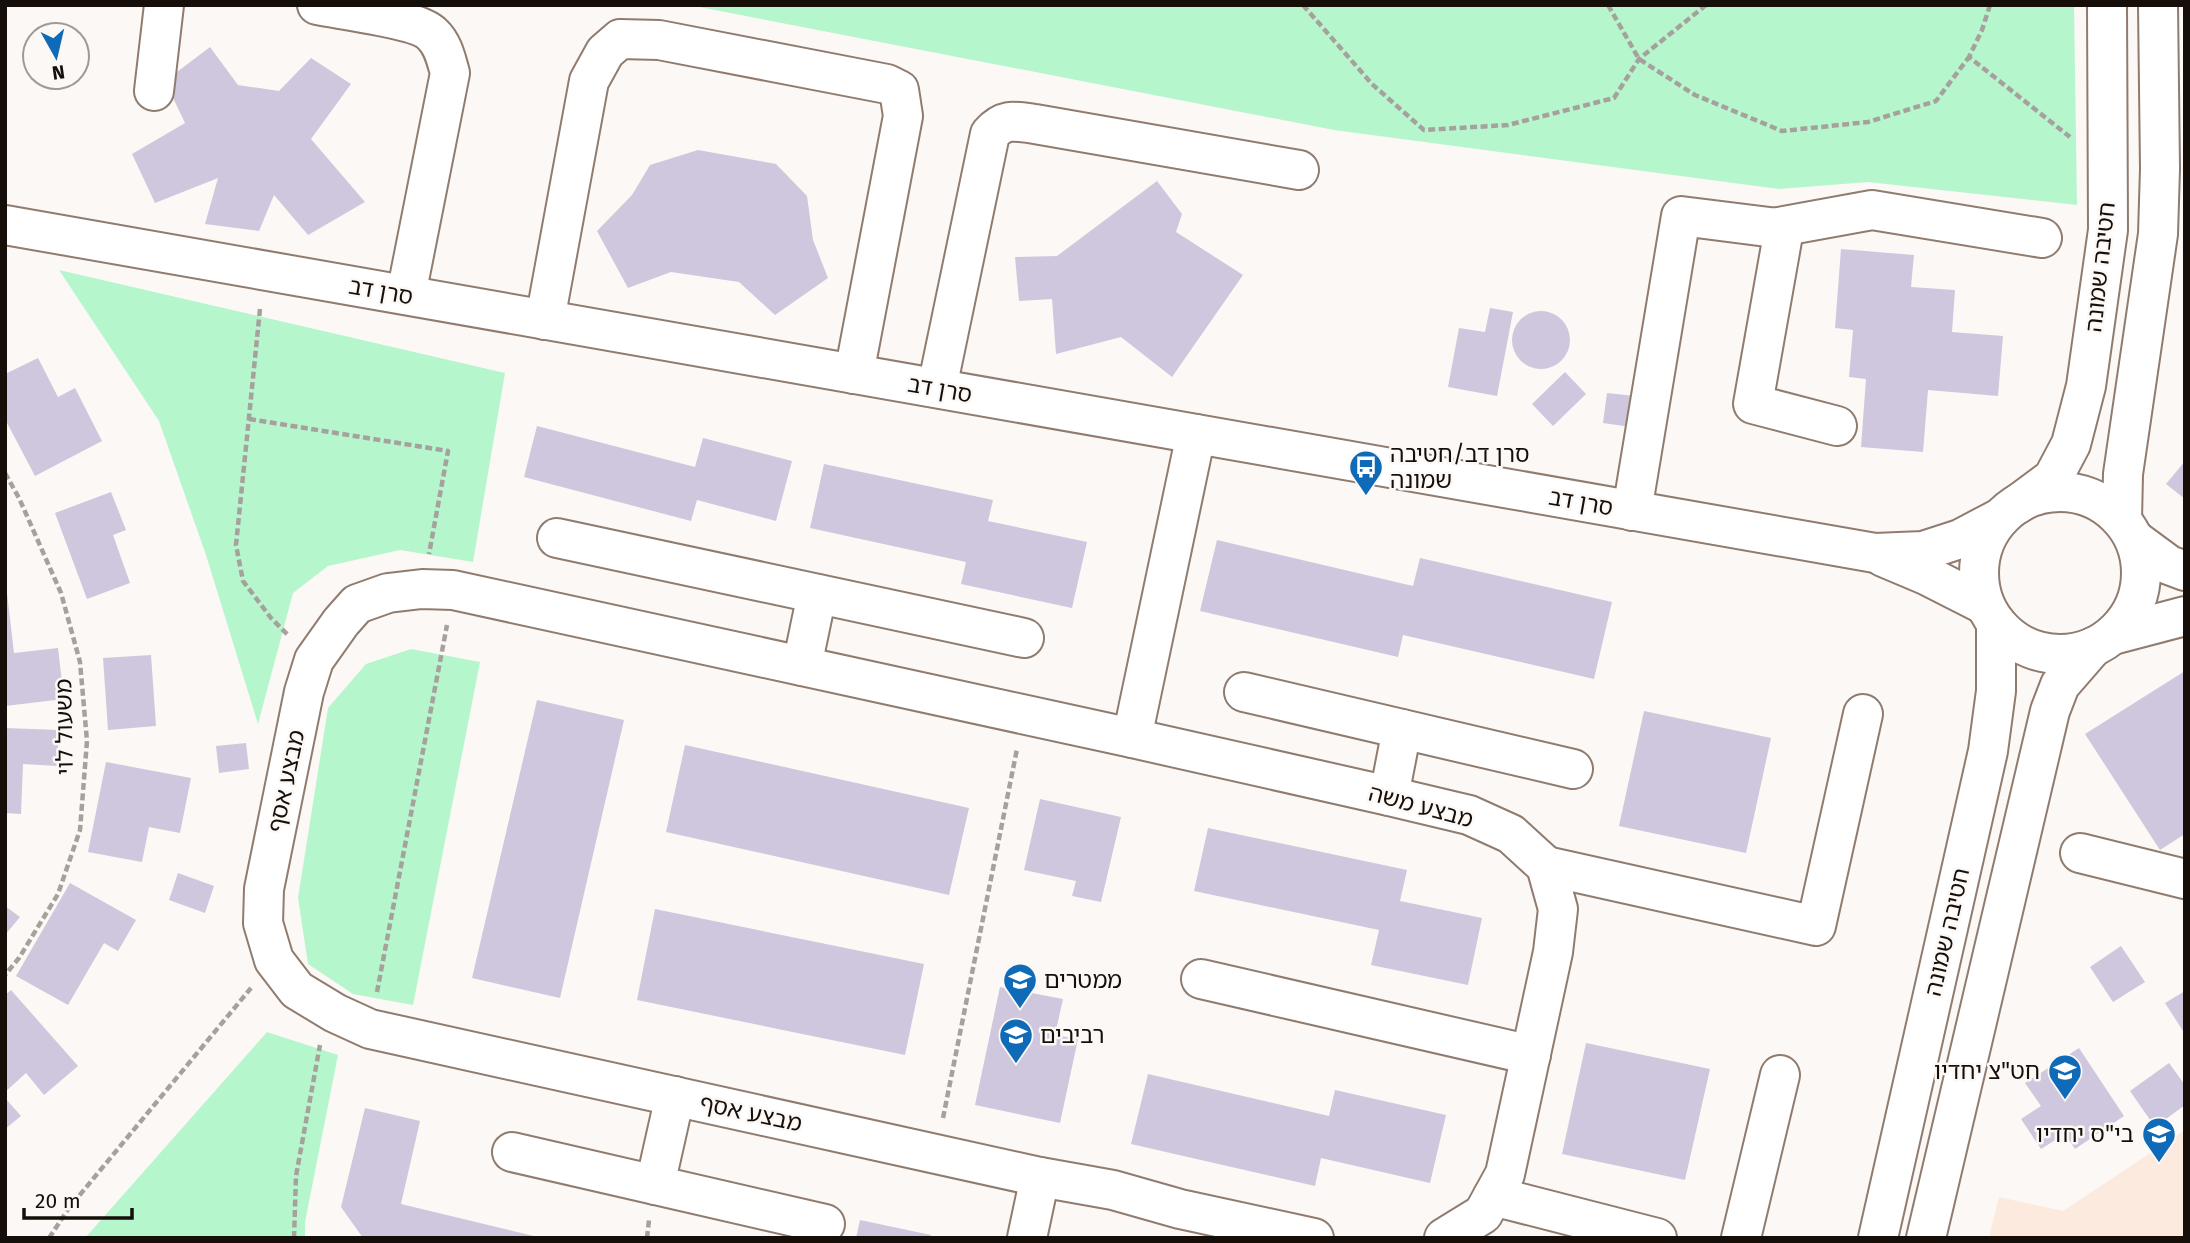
<svg xmlns="http://www.w3.org/2000/svg" width="2190" height="1243" font-family="'Fira Sans','Noto Sans Hebrew',sans-serif">
  <style>
    .built { fill: #fceade }
    .green { fill: #b6f6cd }
    .building { fill: #cfc7dd }
    .lines { fill: none; stroke-linecap: round; stroke-linejoin: round }
    .minor-casing { stroke: #907c6f; stroke-width: 42 }
    .path { stroke: #a6a19d; stroke-width: 4.5; stroke-dasharray: 7 3.5; stroke-linecap: butt }
    .minor { stroke: #fff; stroke-width: 38 }
    .labels { text-anchor: middle; stroke-width: 5; stroke-linejoin: round; paint-order: stroke }
    .street-label { font-size: 23px; fill: #150e09; stroke: #fcf8f5 }
    .poi-label { font-size: 23px; fill: #150e09; stroke: #fcf8f5; text-anchor: start }
  </style>
  <rect width="100%" height="100%" fill="#fcf8f5"/>
  <path class="built" d="M2185,1130V1238H1989L1999,1197L2063,1211Z"/>
  <g class="green">
    <path d="M689,5H2074L2077,205L1868,182L1779,189L1334,130Z"/>
    <path d="M59,270L505,373L473,562L400,550L328,566L293,593L258,724L206,555L159,421Z"/>
    <path d="M411,649L480,662L413,1005L353,994L308,964L298,898L328,708L366,664Z"/>
    <path d="M267,1032L338,1055L305,1222V1238H85Z"/>
  </g>
  <g class="building">
    <path d="M210,47L238,85L279,91L311,58L351,84L311,139L365,202L308,235L274,195L259,231L205,224L218,178L155,203L132,154L185,123L165,81Z"/>
    <path d="M698,150L776,164L807,196L813,240L828,278L775,315L739,282L671,272L628,288L597,231L632,195L650,165Z"/>
    <path d="M1157,181L1182,214L1176,232L1243,275L1172,377L1121,337L1056,354L1052,299L1019,301L1015,257L1057,256Z"/>
    <path d="M1841,249L1914,255L1911,287L1955,290L1952,332L2003,336L1998,396L1928,390L1923,452L1861,447L1866,379L1849,377L1853,330L1835,328Z"/>
    <path d="M1490,308L1513,312L1497,396L1448,387L1459,328L1485,332Z"/>
    <circle cx="1541" cy="340" r="29"/>
    <path d="M38,358L58,397L75,388L102,441L35,476L5,419V374Z"/>
    <path d="M1565,372L1586,394L1553,426L1532,404Z"/>
    <path d="M1607,393L1635,396L1631,427L1603,423Z"/>
    <path d="M537,426L695,467L703,438L792,461L776,521L697,500L691,521L524,477Z"/>
    <path d="M2185,461V499L2166,484Z"/>
    <path d="M824,464L993,500L988,521L1087,542L1072,608L961,584L966,562L810,528Z"/>
    <path d="M111,492L126,530L113,535L130,583L87,599L55,513Z"/>
    <path d="M1217,540L1413,586L1420,558L1612,602L1594,679L1403,635L1398,657L1200,611Z"/>
    <path d="M5,593H7L14,653L58,648L64,699L5,706Z"/>
    <path d="M151,655L156,726L108,730L103,658Z"/>
    <path d="M2185,671V834L2160,850L2085,734Z"/>
    <path d="M537,700L624,720L560,998L472,978Z"/>
    <path d="M1644,711L1771,738L1746,853L1619,826Z"/>
    <path d="M5,728L59,730L57,766L23,764L21,814L5,813Z"/>
    <path d="M246,743L249,769L219,773L216,746Z"/>
    <path d="M685,745L969,808L949,895L666,832Z"/>
    <path d="M106,762L191,778L180,833L149,827L142,862L88,852Z"/>
    <path d="M1040,799L1121,817L1101,902L1072,896L1076,881L1024,870Z"/>
    <path d="M1208,828L1407,870L1400,901L1482,918L1468,985L1371,965L1379,930L1194,891Z"/>
    <path d="M178,873L214,886L205,913L169,900Z"/>
    <path d="M70,883L136,920L118,951L104,943L68,1005L16,976Z"/>
    <path d="M5,906L20,917L5,935Z"/>
    <path d="M655,909L924,964L905,1055L637,1000Z"/>
    <path d="M2121,946L2145,982L2113,1002L2090,967Z"/>
    <path d="M1000,987L1063,999L1055,1035L1078,1039L1060,1123L975,1105Z"/>
    <path d="M11,990L78,1066L44,1095L26,1073L5,1092V995Z"/>
    <path d="M2185,991V1034L2165,1003Z"/>
    <path d="M1586,1043L1710,1069L1685,1180L1562,1154Z"/>
    <path d="M2079,1048L2124,1116L2075,1149L2065,1134L2041,1149L2021,1119L2041,1106L2025,1083Z"/>
    <path d="M2169,1063L2185,1085V1105L2155,1127L2130,1091Z"/>
    <path d="M1148,1074L1329,1116L1335,1090L1446,1115L1430,1183L1321,1158L1315,1186L1131,1144Z"/>
    <path d="M5,1098L21,1116L5,1129Z"/>
    <path d="M365,1108L420,1121L401,1204L542,1238H363L341,1207Z"/>
    <path d="M860,1220L931,1235L930,1238H856Z"/>
  </g>
  <g class="lines">
    <g class="minor-casing">
      <g id="minor">
        <path d="M317,5C341,10 418,19 432,34C443,44 446,59 450,73L406,295"/>
        <path d="M154,91L164,5"/>
        <path d="M5,225L1875,553L1923,551L1960,539L2000,518"/>
        <path d="M1773,228L1872,210L2042,238"/>
        <path d="M545,320L589,81L605,52L620,39L659,40L887,84L899,90L903,116L854,374"/>
        <path d="M937,388L990,134C1004,118 1014,121 1035,124L1299,170"/>
        <circle cx="2060" cy="573" r="81"/>
        <path d="M2018,504L2053,478L2071,444L2086,386L2108,230L2107,5"/>
        <path d="M1632,511L1681,216L1784,229L1753,404L1837,426"/>
        <path d="M2122,520L2123,474L2158,234L2160,169L2158,5"/>
        <path d="M557,538L1024,638"/>
        <path d="M2135,540L2169,565L2185,571"/>
        <path d="M1883,557L1928,576L1985,605"/>
        <path d="M2113,635L2185,616"/>
        <path d="M802,666L817,594"/>
        <path d="M1244,692L1573,769"/>
        <path d="M1132,738L1196,434"/>
        <path d="M1389,796L1402,729"/>
        <path d="M2080,853L2185,879"/>
        <path d="M1546,866L1816,926L1863,714"/>
        <path d="M1201,979L1531,1055"/>
        <path d="M512,1152L825,1224"/>
        <path d="M655,1185L675,1096"/>
        <path d="M1493,1196L1657,1238"/>
        <path d="M1027,1238L1040,1177"/>
        <path d="M1314,1238L1180,1209L1113,1190L1040,1177L370,1029L335,1013L297,990L274,960L263,923L264,889L304,692L314,660L341,622L357,604L388,593L422,589L453,590L1132,738L1389,796L1469,815L1511,834L1546,866L1558,909L1553,952L1505,1174L1483,1214L1444,1238"/>
        <path d="M1741,1238L1780,1075"/>
        <path d="M1878,1238L1988,751L1996,691V623"/>
        <path d="M1926,1238L2050,711L2060,685L2093,647"/>
      </g>
    </g>
    <g class="path">
      <path d="M1303,5L1372,84L1424,130L1508,125L1614,98L1639,59L1706,5"/>
      <path d="M1608,5L1639,59L1695,95L1782,131L1868,122L1936,101L1969,57"/>
      <path d="M1990,5L1982,30L1969,57L2070,137"/>
      <path d="M260,309L236,545L243,581L271,618L288,635"/>
      <path d="M249,419L448,451L429,554"/>
      <path d="M5,473L19,498L61,593L80,662L87,741L80,830L58,894L19,958L5,975"/>
      <path d="M377,992L447,625"/>
      <path d="M943,1118L1017,749"/>
      <path d="M49,1238L69,1208L251,988"/>
      <path d="M294,1238L296,1176L320,1045"/>
      <path d="M647,1238L649,1220"/>
    </g>
    <use href="#minor" class="minor"/>
  </g>
  <defs>
    <g id="bus-pin" transform="scale(1.75)"><path d="M0 17L-7.5 6A9.5 9.5 0 1 1 7.5 6Z" fill="#0f6bb8" stroke="#fcf8f5"/><path d="M-5-6H5V4H4V6H2V4H-2V6H-4V4H-5ZM-3.5-4V0h7V-4ZM-3.5 1.2v1.5H-2V1.2ZM2 1.2v1.5H3.5V1.2Z" fill="#fff"/></g>
    <g id="school-pin" transform="scale(1.75)"><path d="M0 17L-7.5 6A9.5 9.5 0 1 1 7.5 6Z" fill="#0f6bb8" stroke="#fcf8f5"/><path d="M0-5L7-2L0 1L-7-2ZM-4 1L0 2.5L4 1V4Q0 6-4 4Z" fill="#fff"/></g>
  </defs>
  <g fill-rule="evenodd">
    <use href="#bus-pin" x="1366" y="467"/>
    <use href="#school-pin" x="1020" y="980"/>
    <use href="#school-pin" x="1016" y="1035"/>
    <use href="#school-pin" x="2065" y="1071"/>
    <use href="#school-pin" x="2159" y="1134"/>
  </g>
  <g class="labels">
    <g class="street-label">
      <text transform="translate(2100 267) rotate(-84)" y="8">חטיבה שמונה</text>
      <text transform="translate(381 291) rotate(10)" y="8">סרן דב</text>
      <text transform="translate(940 389) rotate(10)" y="8">סרן דב</text>
      <text transform="translate(1581 502) rotate(10)" y="8">סרן דב</text>
      <text transform="translate(64 727) rotate(-91)" y="8">משעול לוי</text>
      <text transform="translate(286 781) rotate(-78)" y="8">מבצע אסף</text>
      <text transform="translate(1421 806) rotate(15)" y="8">מבצע משה</text>
      <text transform="translate(1947 932) rotate(-77)" y="8">חטיבה שמונה</text>
      <text transform="translate(751 1113) rotate(12)" y="8">מבצע אסף</text>
    </g>
    <g class="poi-label">
      <text x="1390" y="462">סרן דב/חטיבה<tspan x="1390" dy="26">שמונה</tspan></text>
      <text x="1044" y="988">ממטרים</text>
      <text x="1040" y="1043">רביבים</text>
      <text x="2040" y="1079" text-anchor="end">חט"צ יחדיו</text>
      <text x="2134" y="1142" text-anchor="end">בי"ס יחדיו</text>
    </g>
  </g>
  <rect width="2190" height="1243" fill="none" stroke="#150e09" stroke-width="14"/>
  <g transform="translate(56 56) rotate(172)"><circle r="33" fill="#fcf8f5" stroke="#a09a97" stroke-width="2"/>
  <path d="M0-5L12 26L0 18L-12 26Z" fill="#0f6bb8"/>
  <text y="-10" font-size="19" font-weight="bold" text-anchor="middle" fill="#150e09">N</text>
  </g>
  <path d="M24 1208v10h108v-10" fill="none" stroke="#150e09" stroke-width="3.5"/>
  <text x="35" y="1208" font-size="21" fill="#150e09" stroke="#fcf8f5" stroke-width="5" paint-order="stroke">20 m</text>
</svg>
